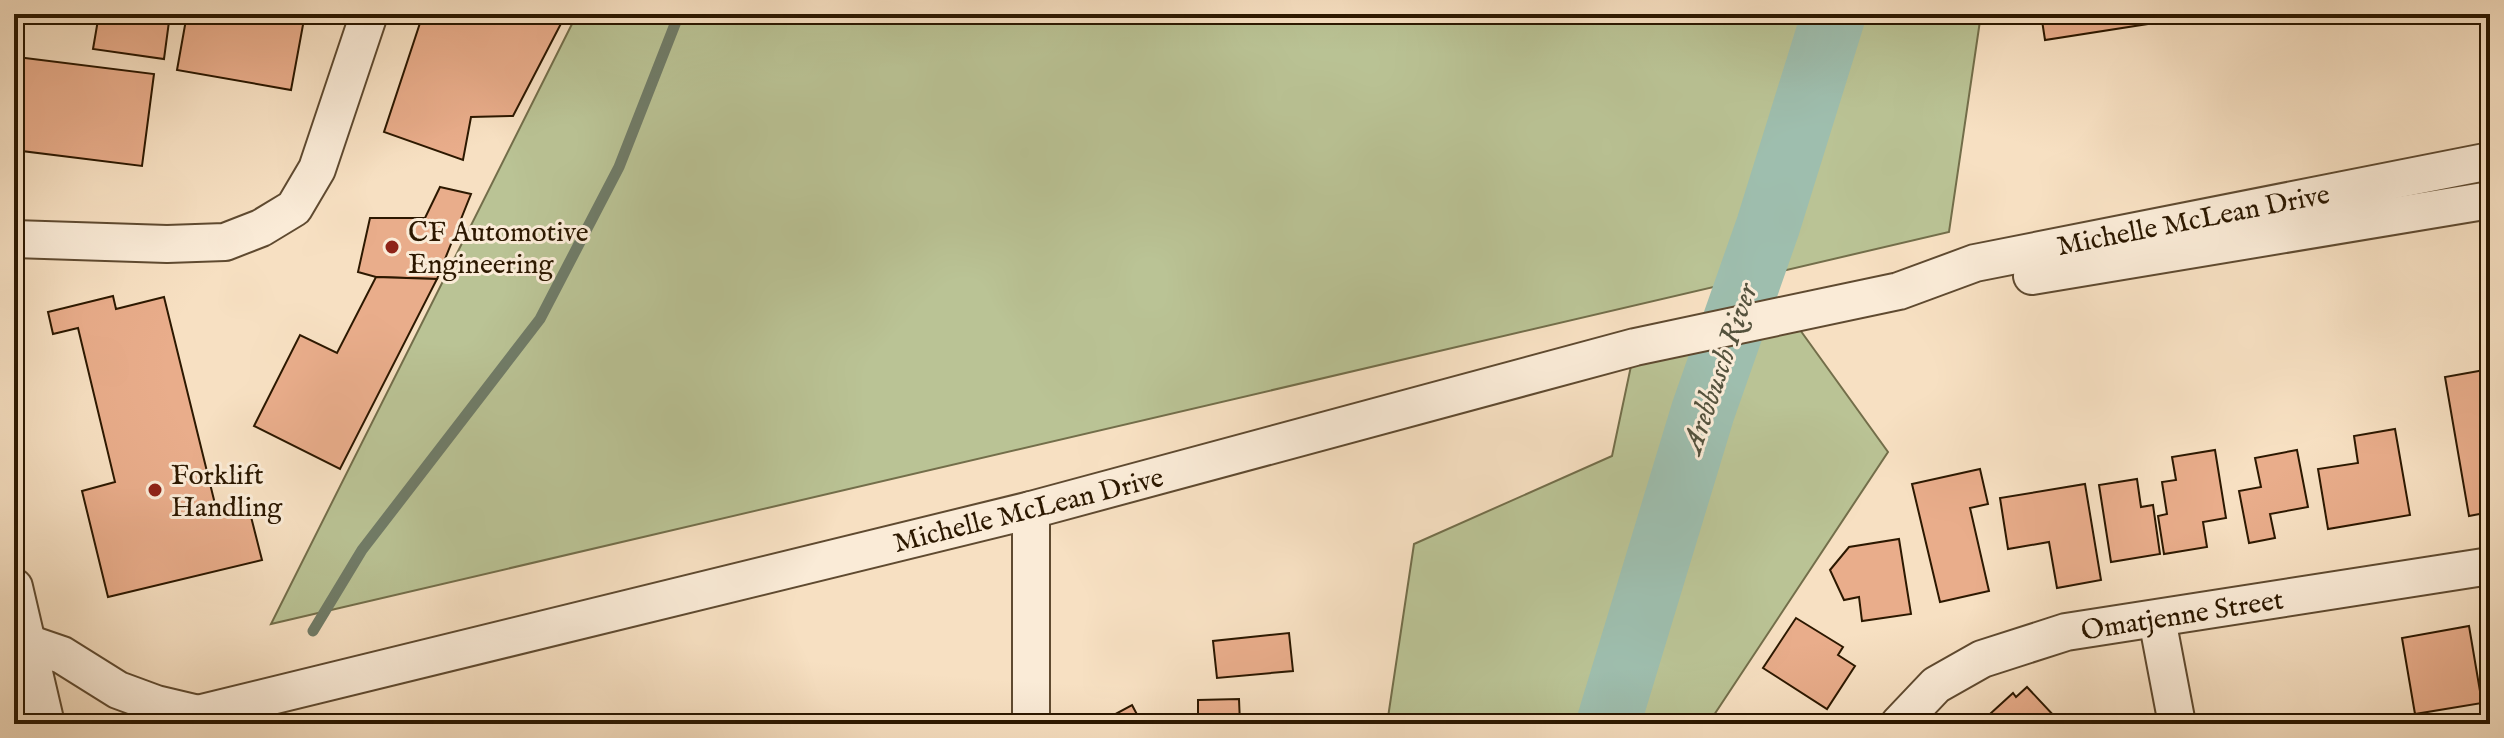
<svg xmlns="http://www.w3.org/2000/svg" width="2504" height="738" font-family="'IM FELL English',serif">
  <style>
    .green { fill: #bac395; stroke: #736e4a; stroke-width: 2 }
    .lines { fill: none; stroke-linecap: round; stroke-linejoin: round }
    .stream { stroke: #707c68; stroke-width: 11 }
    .river { stroke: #9ebeae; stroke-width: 64 }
    .building { fill: #e9ad8b; stroke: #2c1800; stroke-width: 2 }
    .minor-casing { stroke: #5f4a30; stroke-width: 40 }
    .minor { stroke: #faebd7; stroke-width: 36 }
    .poi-dot { fill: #8f2418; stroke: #faebd7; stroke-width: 3 }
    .labels { text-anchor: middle; stroke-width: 6; stroke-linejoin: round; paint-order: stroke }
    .street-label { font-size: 28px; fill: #2c1800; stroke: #faebd7 }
    .poi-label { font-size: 28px; fill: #2c1800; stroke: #faebd7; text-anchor: start }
    .water-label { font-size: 30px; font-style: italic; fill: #54523d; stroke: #faebd7 }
  </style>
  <rect width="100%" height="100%" fill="#f7e0c2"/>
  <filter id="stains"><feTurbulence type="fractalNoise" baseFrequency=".0025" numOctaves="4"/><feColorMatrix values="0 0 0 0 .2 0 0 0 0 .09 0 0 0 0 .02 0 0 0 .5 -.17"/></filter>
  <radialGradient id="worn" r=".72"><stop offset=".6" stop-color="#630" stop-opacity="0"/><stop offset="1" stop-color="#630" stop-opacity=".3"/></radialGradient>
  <g class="green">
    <path d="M577,14H1981L1949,232L271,624Z"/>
    <path d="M1790,316L1888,452L1708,724H1387L1414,544L1612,456L1635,347Z"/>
  </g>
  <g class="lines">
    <path class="stream" d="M313,631L362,550L540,319L619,167L679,14"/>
    <path class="river" d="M1608,724L1703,411L1768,226L1834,14"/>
  </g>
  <g class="building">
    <path d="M99,14H170L164,59L93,49Z"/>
    <path d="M187,14H305L291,90L177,70Z"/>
    <path d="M423,14H566L513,116L471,117L463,160L384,132Z"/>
    <path d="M2041,14H2212L2045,40Z"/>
    <path d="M17,57L154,74L142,166L14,150V82Z"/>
    <path d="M440,187L471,194L437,279L376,277L358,272L370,218H425Z"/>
    <path d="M376,277L437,279L340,469L254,426L300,335L337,353Z"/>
    <path d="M113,296L116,309L164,297L216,508L247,501L262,560L108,597L82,491L115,482L78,328L53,334L48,312Z"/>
    <path d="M2490,369V512L2469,516L2445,377Z"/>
    <path d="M2395,429L2410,515L2328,529L2318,469L2358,463L2354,436Z"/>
    <path d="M2215,450L2226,518L2203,522L2207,547L2164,554L2158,516L2167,514L2162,482L2176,480L2172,457Z"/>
    <path d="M2297,450L2308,507L2270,514L2275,538L2249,543L2239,491L2261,487L2255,458Z"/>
    <path d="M1980,469L1988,504L1970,508L1989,591L1940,602L1912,484Z"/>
    <path d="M2137,479L2141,507L2153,505L2160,554L2111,562L2099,485Z"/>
    <path d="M2085,484L2101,580L2057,588L2049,542L2008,549L2000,498Z"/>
    <path d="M1899,539L1911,614L1862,621L1859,597L1844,600L1830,570L1849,547Z"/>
    <path d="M1796,618L1843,647L1838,655L1855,666L1827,709L1763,668Z"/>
    <path d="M2469,626L2482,703L2415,714L2402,638Z"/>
    <path d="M1289,633L1293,671L1217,678L1213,641Z"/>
    <path d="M2027,687L2056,718L2050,724H1979L2013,693L2016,697Z"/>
    <path d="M1239,699L1240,724H1198V700Z"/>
    <path d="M1132,705L1142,724H1097Z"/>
    <path d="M1266,715L1331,720L1330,724H1266Z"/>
    <path d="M1771,715L1805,724H1769Z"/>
    <path d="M947,718L948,724H911V723Z"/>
  </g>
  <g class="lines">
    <g class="minor-casing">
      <g id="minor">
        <path d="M14,239L167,244L225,242L261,228L294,208L317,169L369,14"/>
        <path d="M2032,276L2490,200"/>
        <path d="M1031,510V724"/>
        <path d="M14,587L46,724"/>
        <path d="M2157,619L2177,724"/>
        <path d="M27,643L62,655L118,690L156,704L194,713"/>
        <path d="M157,724L1031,510L1635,347L1899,291L1975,263L2490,161"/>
        <path d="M1899,724L1936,685L1982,659L2066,632L2490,566"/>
      </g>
    </g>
    <use href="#minor" class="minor"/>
  </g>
  <g class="poi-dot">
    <circle cx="392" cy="247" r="8"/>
    <circle cx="155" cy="490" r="8"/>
  </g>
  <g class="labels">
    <g class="street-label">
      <text transform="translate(2193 219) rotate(-11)" y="10">Michelle McLean Drive</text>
      <text transform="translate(1028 509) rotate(-14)" y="10">Michelle McLean Drive</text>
      <text transform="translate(2182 614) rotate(-9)" y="10">Omatjenne Street</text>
    </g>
    <g class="poi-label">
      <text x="408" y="241">CF Automotive<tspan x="408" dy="32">Engineering</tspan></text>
      <text x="171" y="484">Forklift<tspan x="171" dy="32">Handling</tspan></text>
    </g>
    <g class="water-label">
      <text transform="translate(1719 368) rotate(-71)" y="10">Arebbusch River</text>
    </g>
  </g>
  <rect width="2504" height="738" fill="none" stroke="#f7e0c2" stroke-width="48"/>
  <rect x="16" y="16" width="2472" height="706" fill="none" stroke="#2c1800" stroke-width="4"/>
  <rect x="24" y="24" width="2456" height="690" fill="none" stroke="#2c1800" stroke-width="2"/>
  <rect width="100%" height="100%" filter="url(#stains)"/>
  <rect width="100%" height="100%" fill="url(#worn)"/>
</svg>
